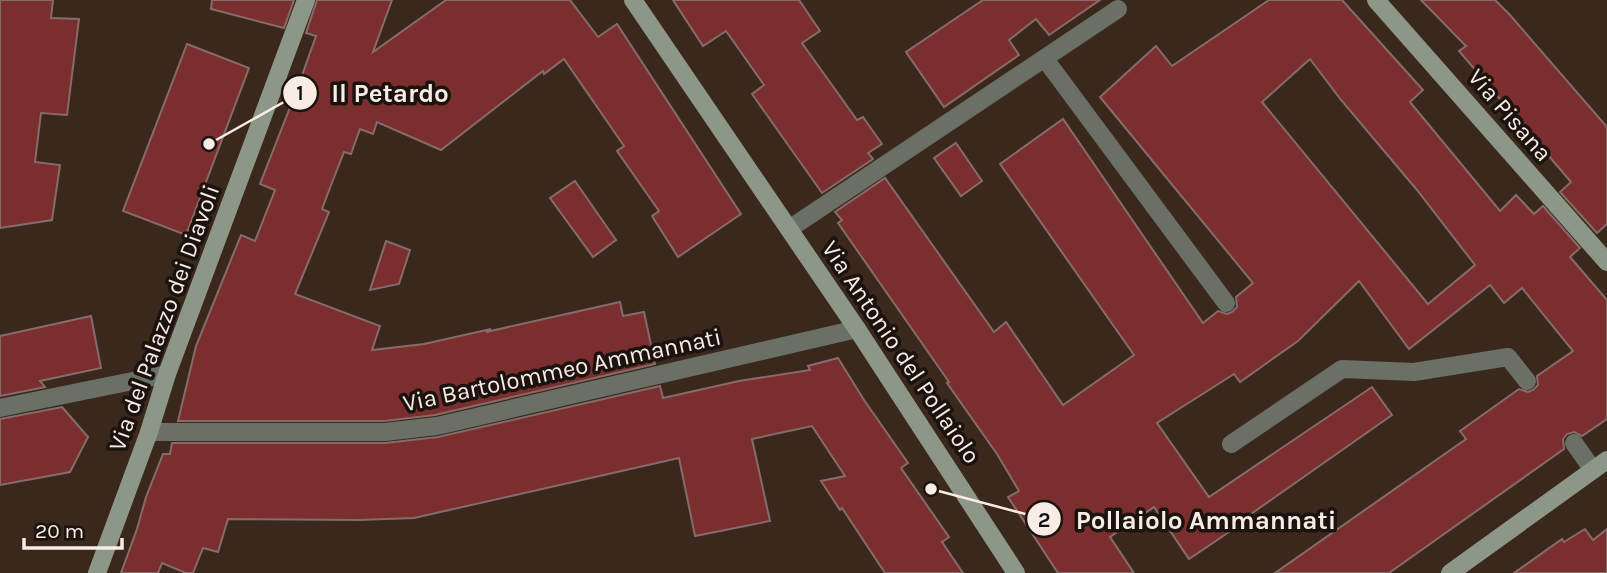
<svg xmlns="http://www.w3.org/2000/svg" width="1607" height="573" font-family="Karla,sans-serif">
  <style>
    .building { fill: #7b2e2e; stroke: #866b6a; stroke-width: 2; fill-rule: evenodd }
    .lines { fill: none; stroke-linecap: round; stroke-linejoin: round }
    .lane { stroke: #6b7067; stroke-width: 18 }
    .street { stroke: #6b7067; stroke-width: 18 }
    .secondary { stroke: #8d9788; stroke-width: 18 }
    .labels { text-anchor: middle; stroke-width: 7; stroke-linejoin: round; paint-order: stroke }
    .street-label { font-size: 24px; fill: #f9ece5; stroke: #1b130e }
    .leader { fill: none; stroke: #f9ece5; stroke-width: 2.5 }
    .callout-dot { fill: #f9ece5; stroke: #1b130e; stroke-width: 2.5 }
    .mark-label { font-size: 21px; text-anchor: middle; font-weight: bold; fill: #111 }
    .callout-label { font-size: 26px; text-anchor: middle; font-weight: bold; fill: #f9ece5; stroke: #1b130e; stroke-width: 7; stroke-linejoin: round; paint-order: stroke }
  </style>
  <rect width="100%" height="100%" fill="#3a281c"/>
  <g class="building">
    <path d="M0,0H53L51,18L79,19L67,115L41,113L35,162L60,165L52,220L0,228Z"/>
    <path d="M212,0H294L284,28L211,9Z"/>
    <path d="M317,0H392L373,52L446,0H570L598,37L617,24L741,214L678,257L652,216L659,211L617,151L624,146L564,59L544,74L543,71L441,150L377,122L373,134L360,129L351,154L344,152L333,180L322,209L329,212L295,294L380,326L372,350L424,344L491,329L486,332L620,302L623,316L644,312L655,364L435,415L384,421H178L196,346L241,235L255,241L275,190L260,184L296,92L316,36L306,33Z"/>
    <path d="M673,0H799L820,31L802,43L857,120L863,117L882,144L868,153L873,159L822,193L752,94L764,85L726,31L703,46Z"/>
    <path d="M983,0H1100L1049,35L1036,19L1009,40L1019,55L944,107L906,52Z"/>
    <path d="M1269,0H1342L1423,90L1410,102L1500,211L1516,195L1534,214L1543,206L1580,248L1570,257L1607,300V419L1582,436L1574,432L1567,434L1563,439L1564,449L1389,573H1275L1466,439L1460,431L1519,389L1528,392L1533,390L1538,385L1537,376L1573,351L1522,288L1504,303L1490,285L1409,349L1359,281L1298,341L1240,382L1234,374L1157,423L1209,497L1372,387L1392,415L1231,528L1232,530L1189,559L1154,507L1110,537L1134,573H1058L1008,497L1019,491L997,454L947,383L949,382L838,223L842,220L835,212L885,178L994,332L1006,322L1063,405L1134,355L1000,164L1063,119L1203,323L1218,311L1227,314L1232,312L1237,307L1236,297L1253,283L1100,97L1156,46L1172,66ZM1310,59L1341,100L1417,190L1475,265L1428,304L1262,102Z"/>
    <path d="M1421,0H1495L1510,15L1607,127V224L1597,233L1560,192L1571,182L1459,51L1466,46Z"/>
    <path d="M187,44L249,68L186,235L123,211Z"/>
    <path d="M956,143L982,181L961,196L934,158Z"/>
    <path d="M575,181L616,240L593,257L550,198Z"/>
    <path d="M386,241L410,250L399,284L370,290Z"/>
    <path d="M91,316L101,368L40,381L45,387L0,396V336Z"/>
    <path d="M838,358L864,400L908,463L901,468L949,537L942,542L963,573H885L842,508L840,510L821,481L845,476L812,426L752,439L770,521L695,536L679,458L414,518L359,520L228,519L218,552L203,548L193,573H186L162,563L158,573H121L137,529L146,497L163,454H170L172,443H385L438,437L660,386L663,398L739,381L810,370L808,366Z"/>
    <path d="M62,407L88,437L70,472L0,485V419Z"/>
    <path d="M1585,529L1593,540L1607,529V573H1514L1562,539L1564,542Z"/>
  </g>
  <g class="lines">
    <g class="lane">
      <path d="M1574,443L1593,470"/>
      <path d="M1231,444L1342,369L1414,372L1508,357L1527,381"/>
    </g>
    <g class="street">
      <path d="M1045,59L1226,303"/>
      <path d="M789,229L1118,9"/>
      <path d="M0,408L167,374"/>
      <path d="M149,432H385L437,426L857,329"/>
    </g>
    <g class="secondary">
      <path d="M633,0L857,329L1016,573"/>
      <path d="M1376,0L1607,262"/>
      <path d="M97,573L149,432L167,374L306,0"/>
      <path d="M1450,573L1607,460"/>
    </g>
  </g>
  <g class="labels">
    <g class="street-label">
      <text transform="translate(1510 115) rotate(49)" y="8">Via Pisana</text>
      <text transform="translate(164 318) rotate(-70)" y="8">Via del Palazzo dei Diavoli</text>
      <text transform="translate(901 352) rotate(56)" y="8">Via Antonio del Pollaiolo</text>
      <text transform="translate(562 370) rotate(-12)" y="8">Via Bartolommeo Ammannati</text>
    </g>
  </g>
  <path class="leader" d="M209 144L300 93M931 489L1044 519"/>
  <g class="callout-dot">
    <circle cx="209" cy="144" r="7"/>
    <circle cx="931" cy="489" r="7"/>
    <circle cx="300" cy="93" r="18"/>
    <circle cx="1044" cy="519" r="18"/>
  </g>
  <g class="mark-label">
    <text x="300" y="100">1</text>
    <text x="1044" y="527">2</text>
  </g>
  <g class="callout-label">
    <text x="390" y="102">Il Petardo</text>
    <text x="1206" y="529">Pollaiolo Ammannati</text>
  </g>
  <path d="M24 538v10h98v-10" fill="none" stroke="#f9ece5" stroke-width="3.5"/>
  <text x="35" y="538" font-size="21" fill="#f9ece5" stroke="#1b130e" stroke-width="5" paint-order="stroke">20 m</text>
</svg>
